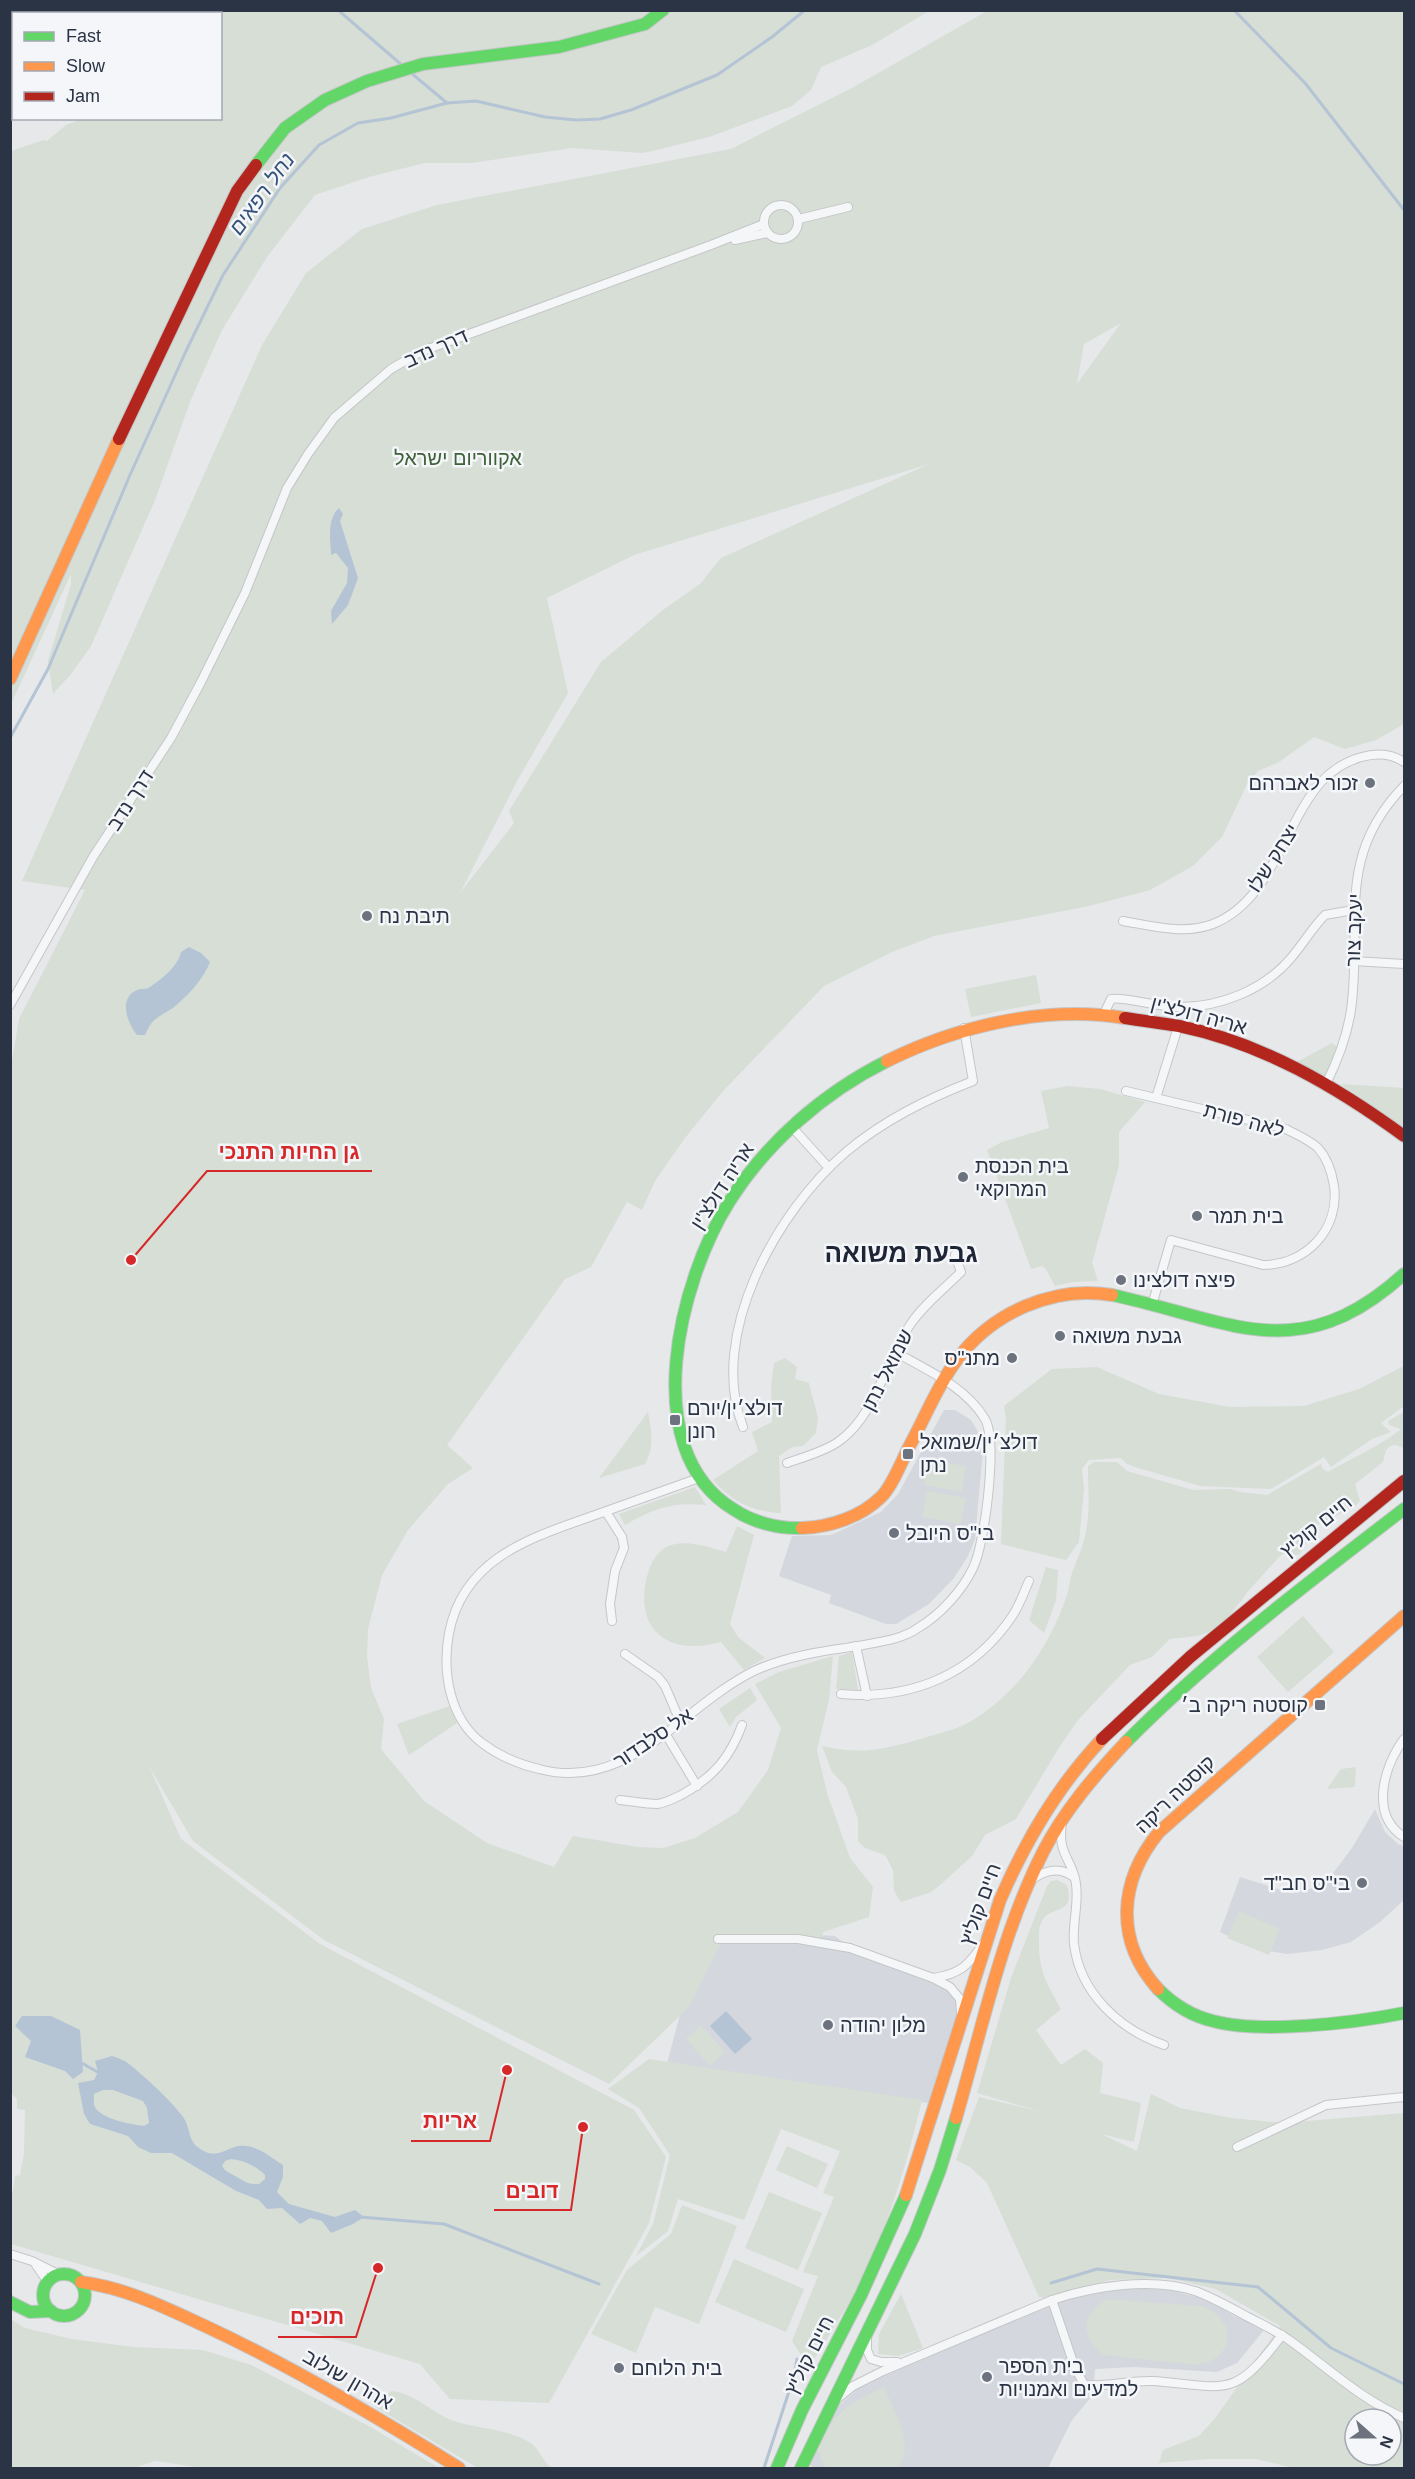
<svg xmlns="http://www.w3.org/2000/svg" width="1415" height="2479" font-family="Arial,Heebo,sans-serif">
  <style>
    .built { fill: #d4d7dd }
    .green { fill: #d6ded6; fill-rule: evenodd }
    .water { fill: #b4c4d5; fill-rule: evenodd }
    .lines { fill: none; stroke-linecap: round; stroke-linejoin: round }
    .stream { stroke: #b4c4d5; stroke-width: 3 }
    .street-casing { stroke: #c4c6c8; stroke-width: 10 }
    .fast-casing { stroke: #c4c6c8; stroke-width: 14 }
    .slow-casing { stroke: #c4c6c8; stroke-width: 14 }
    .jam-casing { stroke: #c4c6c8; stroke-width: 14 }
    .street { stroke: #f5f6f7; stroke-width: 8 }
    .fast { stroke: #63d668; stroke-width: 12 }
    .slow { stroke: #ff974d; stroke-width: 12 }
    .jam { stroke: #b3261e; stroke-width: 12 }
    .poi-dot { fill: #6c737f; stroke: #f4f6f9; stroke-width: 2 }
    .labels { text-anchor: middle; stroke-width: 5; stroke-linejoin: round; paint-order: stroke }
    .street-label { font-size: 20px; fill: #2b3445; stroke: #f4f6f9 }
    .park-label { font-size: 20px; fill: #3f6138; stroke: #f4f6f9 }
    .poi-label { font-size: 20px; fill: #2b3445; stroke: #f4f6f9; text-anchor: start }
    .water-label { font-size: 21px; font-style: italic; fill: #34527a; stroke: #f4f6f9 }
    .district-label { font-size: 26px; font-weight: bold; fill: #1d2536; stroke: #f4f6f9 }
    .leader { fill: none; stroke: #d62828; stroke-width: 2 }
    .callout-dot { fill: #d62828; stroke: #f4f6f9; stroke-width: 2 }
    .callout-label { font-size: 21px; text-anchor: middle; font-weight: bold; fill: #d62828; stroke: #f4f6f9; stroke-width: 5; stroke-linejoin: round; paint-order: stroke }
  </style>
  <rect width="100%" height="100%" fill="#e6e8ea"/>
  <g class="built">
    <path d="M944,1410H955L971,1420L980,1435L983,1450L975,1539L968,1556L954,1578L929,1604L896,1624H886L829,1603L831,1595L779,1576L792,1536L831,1535L881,1512L898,1494Z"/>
    <path d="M1375,1809L1385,1832L1398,1844L1404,1846V1900L1380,1922L1351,1942L1322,1950L1287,1954L1256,1949L1220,1932L1240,1877L1291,1893L1310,1889L1331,1876L1352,1848Z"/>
    <path d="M703,1929L835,1936L850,1948L950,1987L961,2004L935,2104L666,2067Z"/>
    <path d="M1123,2288L1170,2290L1209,2300L1234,2316L1265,2329L1237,2363L1217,2372L1135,2367L1095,2369L1093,2395L1072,2420L1048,2468H814L809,2464L834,2410L863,2384L1062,2299Z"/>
  </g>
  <g class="green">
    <path d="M147,11H929L872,45L821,67L811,90L792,106L709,137L657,150L642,153L572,148L472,163H425L369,177L315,195L267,257L222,330L190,402L155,500L91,646L71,674L53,694L48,661L71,584V574L11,704V151L44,140L47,141L66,125L82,119L220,118V14L144,13Z"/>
    <path d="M987,11H1404V724L1376,740L1345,749L1314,737L1279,762L1258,771L1247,784L1222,837L1193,866L1150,890L1089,906L934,936L892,952L824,986L723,1091L685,1138L655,1181L642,1210L627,1202L591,1267L565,1279L447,1445L473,1468L448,1484L408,1530L382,1575L368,1629L367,1656L371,1688L384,1719L381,1749L424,1801L487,1843L554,1867L573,1836L637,1847L663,1848L695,1838L738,1812L768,1770L781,1728L755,1684L779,1672L833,1656L829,1699L817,1750L827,1793L850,1858L873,1887L869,1917L823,1932L822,1939L784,1937L721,1943L689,2007L609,2084L324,1940L193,1841L149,1766L181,1839L320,1944L634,2110L666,2157L649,2223L549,2403L450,2399L420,2364L11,2244L10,2192H13L15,2176L20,2175L24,2154L25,2110L17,2109V2099L10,2092L11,1067L19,1019L85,890L22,881L262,345L306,273L362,229L437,205L731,149L852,88ZM1121,323L1077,384L1084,344ZM929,464L721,558L700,584L663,610L601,662L509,811L514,823L460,893L517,781L568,693L547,598L634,555Z"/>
    <path d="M1036,975L1041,1003L971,1017L965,989Z"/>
    <path d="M1332,1043L1337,1047L1325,1078L1297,1062Z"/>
    <path d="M1341,1084L1404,1088V1127Z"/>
    <path d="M1068,1086L1100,1089L1145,1102L1119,1132V1165L1092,1263L1098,1281L1073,1282L1055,1286L1046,1269L1042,1266L1031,1269L987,1150L1002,1142L1049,1128L1041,1091Z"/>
    <path d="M785,1358L797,1367L795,1379L809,1383L818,1418L816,1433L803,1446L792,1447L779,1456L781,1513C753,1512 731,1501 713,1480L758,1451L752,1432L772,1422L771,1387L774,1363Z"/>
    <path d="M1404,1366V1406L1381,1423L1391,1432L1372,1439L1331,1467L1324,1457L1271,1489L1201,1486L1138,1468L1127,1464L1121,1458L1089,1460L1082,1469L1084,1489L1079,1542L1066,1560L1001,1544L1006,1419L1004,1406L1052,1369L1097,1367L1159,1394L1230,1407L1304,1406L1359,1389Z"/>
    <path d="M648,1412C651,1431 655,1446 645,1464L599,1478Z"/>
    <path d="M1404,1412V1448L1396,1445L1390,1446L1386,1450L1383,1462L1355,1484L1360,1501L1354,1507L1320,1523L1307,1535L1310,1537L1299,1555L1283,1554L1279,1557L1250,1589L1227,1619L1209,1632L1197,1636L1170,1639L1152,1657L1130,1665L1078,1720L1060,1746L1016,1819L985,1835L972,1856L940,1885L931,1892L901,1902L894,1891L893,1870L885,1855L865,1848L858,1841V1819L846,1787L832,1772L822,1746C864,1755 880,1750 921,1739C939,1733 961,1729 976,1718C1021,1689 1050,1645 1067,1595C1069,1588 1070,1580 1072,1573C1078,1557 1085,1542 1087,1525C1090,1505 1088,1486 1088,1466L1094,1462H1117L1127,1471L1193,1490L1231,1489L1240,1492L1267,1495L1321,1464L1323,1469L1328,1472C1350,1459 1382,1445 1401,1429L1389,1425L1388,1421Z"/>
    <path d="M928,1460L966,1466L962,1492L924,1485Z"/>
    <path d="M695,1487L706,1505C672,1502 654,1508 625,1525L619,1514Z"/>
    <path d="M927,1491L966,1498L961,1524L922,1517Z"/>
    <path d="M737,1526L754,1535L730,1624L738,1637L765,1658L744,1670L721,1642C674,1656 635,1634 646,1581C648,1570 654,1555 663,1549C682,1537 707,1547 726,1552Z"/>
    <path d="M1046,1567L1058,1570L1056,1600L1044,1633L1029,1620Z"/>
    <path d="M1303,1616L1334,1652L1288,1692L1257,1657Z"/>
    <path d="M852,1652L858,1690L836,1689L839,1656Z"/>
    <path d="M750,1688L757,1700L736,1717L730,1727L719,1709Z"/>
    <path d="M450,1706L457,1723L409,1755L397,1724Z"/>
    <path d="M1356,1767L1355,1787L1327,1789L1341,1769Z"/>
    <path d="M1057,1880L1067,1885C1076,1916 1050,1905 1042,1921C1038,1928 1039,1936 1039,1944C1039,1972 1048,1986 1061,2009L1036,2030L1061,2065L1085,2049L1103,2063L1100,2093L1141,2103L1134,2142L1101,2134L1137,2151L1151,2094L1180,2108L1231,2118L1283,2123L1404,2113V2468H1294L1256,2459H1209L1159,2463L1163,2450L1199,2436L1216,2417L1280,2326L1216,2289L1168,2278L1109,2280L1052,2300L1039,2297L987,2183L970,2167L956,2160L979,2097L1042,2112L977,2093L1011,1978L1047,1886L1051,1881ZM1355,2419H1391V2455H1355Z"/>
    <path d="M1239,1911L1280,1929L1269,1955L1227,1938Z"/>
    <path d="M701,2025L725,2052L710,2066L686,2039Z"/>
    <path d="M649,2059L922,2100C906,2167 886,2235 853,2296C839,2320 824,2343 809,2367L792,2341L818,2276L803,2272L834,2197L823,2193L840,2151L781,2129L744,2220L678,2199L668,2231L636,2256L653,2224L670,2155L639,2108L608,2089Z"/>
    <path d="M787,2146L828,2164L817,2188L776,2170Z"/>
    <path d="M769,2192L822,2213L798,2270L745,2248Z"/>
    <path d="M682,2205L737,2226L699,2324L655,2307L636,2353L591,2334L627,2270L671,2234Z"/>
    <path d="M734,2259L804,2289L786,2332L715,2302Z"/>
    <path d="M901,2294L923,2348L898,2356L878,2354L879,2334Z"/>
    <path d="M1108,2299L1201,2306C1239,2318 1235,2361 1196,2365L1103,2355C1080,2336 1080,2312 1108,2299Z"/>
    <path d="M10,2319L25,2328L72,2339L133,2347L203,2350L251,2365L367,2425L439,2468H202L156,2461L132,2468H11Z"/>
    <path d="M884,2387C894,2411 916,2444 898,2468H825L816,2447C836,2411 848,2404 884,2387Z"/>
    <path d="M392,2391C417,2394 431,2413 454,2421C478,2429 509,2429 531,2443C539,2449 543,2461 551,2468H478L375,2407L378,2400Z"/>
  </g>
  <g class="water">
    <path d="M339,508L343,514L340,521L358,578L348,605L332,624L331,611L347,583L348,568L336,553L331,555C331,540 326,520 339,508Z"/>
    <path d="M189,947L201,953L210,962C204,978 188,996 174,1007C159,1018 153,1016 145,1035H137C127,1023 118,998 137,990C142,988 146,990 150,987C163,978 178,966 181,952Z"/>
    <path d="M726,2011L752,2039L735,2054L710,2026Z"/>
    <path d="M22,2016H51L80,2030L83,2072L73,2079L65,2071L25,2057L31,2041L15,2026Z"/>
    <path d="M112,2056C118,2058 124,2060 129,2064C143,2075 176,2105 185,2120C190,2129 189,2142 199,2148C219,2163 228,2143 246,2146C259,2147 273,2159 283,2165V2177L277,2192L289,2204L335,2217L355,2210L364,2217L353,2224L331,2233L322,2221L310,2218L300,2224L282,2208L267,2209L259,2200L236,2191L172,2153H151L138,2147L128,2136L90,2124L84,2114L78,2083L94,2080L98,2072L95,2061ZM103,2090H113L143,2101L147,2108L149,2123L144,2126C130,2124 106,2120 96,2109C93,2105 94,2099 94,2094ZM231,2159C243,2160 256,2166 265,2175V2179L259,2184C245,2185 229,2177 222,2166L225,2161Z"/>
  </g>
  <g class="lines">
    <g class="stream">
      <path d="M338,10L403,66"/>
      <path d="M1234,10L1305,83L1404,210"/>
      <path d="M410,72L447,103"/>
      <path d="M10,738L48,669L130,475L186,351L223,275L280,188L319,145L358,123L391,118L447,103L476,101L545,117L576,120L600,119L631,110L717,75L772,37L805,10"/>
      <path d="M80,2062L101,2074"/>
      <path d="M225,2172L248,2185"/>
      <path d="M360,2217L444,2224L599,2284"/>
      <path d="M1051,2283L1097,2269L1258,2287L1331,2348L1404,2384"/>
      <path d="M764,2468L794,2376L797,2359"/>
    </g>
    <g class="street-casing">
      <g id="street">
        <circle cx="781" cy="222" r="17"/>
        <path d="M799,219L848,207"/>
        <path d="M735,240L767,233"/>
        <path d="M1123,921C1152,926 1184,935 1213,924C1272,901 1284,823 1322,781C1342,760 1378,745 1404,762"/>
        <path d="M1353,961L1404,964"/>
        <path d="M10,1005L93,857L171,738L201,682L245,593L287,488L308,454L334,418L391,369L420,352L711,245L764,224"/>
        <path d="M1103,1016L1111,999C1124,996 1161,1008 1180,1007C1220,1007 1264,990 1291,958C1303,944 1312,928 1325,915L1353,910"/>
        <path d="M1326,1084C1338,1060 1347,1037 1351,1010C1363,924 1334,858 1404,786"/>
        <path d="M1126,1091L1286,1129C1297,1135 1308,1139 1318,1148C1327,1158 1332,1173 1334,1186C1340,1229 1306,1265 1263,1265L1171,1240L1152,1305"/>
        <path d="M1156,1098L1178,1027"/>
        <path d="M791,1126L829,1168"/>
        <path d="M743,1427C707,1335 777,1211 846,1152C884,1120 927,1099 973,1081L964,1028"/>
        <path d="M787,1463C804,1457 823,1452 838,1442C876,1416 885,1361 910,1325C923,1305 944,1289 961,1272L955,1255"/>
        <path d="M699,1478C666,1490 632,1502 598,1514C534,1537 464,1556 449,1633C442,1671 449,1718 482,1743C499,1756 518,1764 539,1769C629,1793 681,1707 754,1671C786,1656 823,1651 858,1646C878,1642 901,1640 918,1628C940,1615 962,1591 973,1568C985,1544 998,1441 985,1419C966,1387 927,1370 895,1352"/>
        <path d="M606,1512L622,1537L624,1548L615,1571L610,1604L612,1621"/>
        <path d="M856,1646L867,1696"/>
        <path d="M625,1654L658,1677L665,1686L680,1721"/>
        <path d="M841,1694C912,1700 973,1675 1013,1615C1020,1604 1024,1592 1029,1581"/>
        <path d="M665,1733L697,1786"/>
        <path d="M1404,1739C1384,1766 1369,1815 1404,1837"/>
        <path d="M620,1800C632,1801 645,1804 657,1804C666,1803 675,1798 683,1794C713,1777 730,1758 742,1725"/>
        <path d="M1062,1823C1057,1856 1073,1859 1076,1884C1079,1904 1072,1924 1074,1944C1080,1993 1119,2029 1164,2045"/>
        <path d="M1029,1882C1043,1870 1059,1866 1074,1877"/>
        <path d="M718,1939H798L850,1948L933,1978L950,1987L960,1999L961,2012"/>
        <path d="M933,1978C960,1974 968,1966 983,1944"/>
        <path d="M1237,2147L1326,2105L1404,2097"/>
        <path d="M10,2254L32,2261L58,2274"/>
        <path d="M36,2265L47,2281"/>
        <path d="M1052,2300L1074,2365L1084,2385C1107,2387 1130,2380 1154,2381C1228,2387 1233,2400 1282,2335"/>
        <path d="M867,2337V2350L871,2359L881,2362H897"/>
        <path d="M837,2399L853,2386L883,2371L1052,2300C1094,2286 1152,2277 1195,2291C1214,2298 1231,2308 1248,2317C1263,2325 1279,2332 1292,2342C1329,2369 1362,2400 1404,2418"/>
      </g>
    </g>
    <g class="fast-casing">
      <g id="fast">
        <path d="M256,165L285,128L325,100L367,81L423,64L559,47L645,24L663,10"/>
        <path d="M1112,1295C1230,1320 1298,1370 1404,1274"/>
        <path d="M802,1528C778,1529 752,1522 733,1509C636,1449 680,1280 729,1202C767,1142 823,1093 887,1061"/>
        <path d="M1126,1742C1211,1656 1309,1582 1404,1509"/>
        <path d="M1158,1989C1173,2004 1192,2016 1213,2021C1261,2034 1354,2023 1404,2013"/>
        <circle cx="64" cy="2295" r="21"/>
        <path d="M10,2302L30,2312L51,2311"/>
        <path d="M777,2468L802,2410L861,2295L906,2195"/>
        <path d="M801,2468L915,2234L940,2170L956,2118"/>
      </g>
    </g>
    <g class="slow-casing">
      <g id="slow">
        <path d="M10,679L119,439"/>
        <path d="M887,1061C958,1026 1045,1005 1125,1018"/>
        <path d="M802,1528C830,1527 861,1517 881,1497C892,1487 902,1460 910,1445C925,1418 937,1386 956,1361C991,1313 1053,1285 1112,1295"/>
        <path d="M1158,1989C1114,1940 1119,1881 1159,1832L1404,1616"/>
        <path d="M956,2118C982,2029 1001,1935 1043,1852C1064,1811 1095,1775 1126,1742"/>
        <path d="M906,2195L1000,1900C1026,1840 1057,1787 1102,1739"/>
        <path d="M81,2282C126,2288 164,2307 205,2326C293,2367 376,2416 459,2468"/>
      </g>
    </g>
    <g class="jam-casing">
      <g id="jam">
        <path d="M119,439L237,191L256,165"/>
        <path d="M1125,1018C1143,1021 1161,1023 1179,1026C1262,1043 1337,1087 1404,1136"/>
        <path d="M1102,1739L1190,1657L1404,1481"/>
      </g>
    </g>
    <use href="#street" class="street"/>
    <use href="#fast" class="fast"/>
    <use href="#slow" class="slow"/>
    <use href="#jam" class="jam"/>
  </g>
  <g class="poi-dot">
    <circle cx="1370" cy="783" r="6"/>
    <circle cx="367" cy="916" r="6"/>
    <circle cx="963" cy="1177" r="6"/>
    <circle cx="1197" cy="1216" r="6"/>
    <circle cx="1121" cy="1280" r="6"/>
    <circle cx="1060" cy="1336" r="6"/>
    <circle cx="1012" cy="1358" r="6"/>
    <rect x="669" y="1414" width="12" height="12" rx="3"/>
    <rect x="902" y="1448" width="12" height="12" rx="3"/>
    <circle cx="894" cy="1533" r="6"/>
    <rect x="1314" y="1699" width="12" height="12" rx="3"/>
    <circle cx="1362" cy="1883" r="6"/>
    <circle cx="828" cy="2025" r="6"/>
    <circle cx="619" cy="2368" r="6"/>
    <circle cx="987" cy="2377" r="6"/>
  </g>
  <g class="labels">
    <g class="street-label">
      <text transform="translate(436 348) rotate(-24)" y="7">דרך נדב</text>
      <text transform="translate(130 800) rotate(-57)" y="7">דרך נדב</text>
      <text transform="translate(1273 858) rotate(-57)" y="7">יצחק שלו</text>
      <text transform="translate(1354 930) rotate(-88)" y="7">יעקב צור</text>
      <text transform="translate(1199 1015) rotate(15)" y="7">אריה דולצ'ין</text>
      <text transform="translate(1244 1120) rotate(15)" y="7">לאה פורת</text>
      <text transform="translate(722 1186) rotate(-57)" y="7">אריה דולצ'ין</text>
      <text transform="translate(887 1370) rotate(-63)" y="7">שמואל נתן</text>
      <text transform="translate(1316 1526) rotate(-39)" y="7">חיים קוליץ</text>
      <text transform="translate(653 1738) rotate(-34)" y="7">אל סלבדור</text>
      <text transform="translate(1175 1794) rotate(-44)" y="7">קוסטה ריקה</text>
      <text transform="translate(980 1904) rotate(-70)" y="7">חיים קוליץ</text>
      <text transform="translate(809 2355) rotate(-63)" y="7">חיים קוליץ</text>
      <text transform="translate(348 2379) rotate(30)" y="7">אהרון שולוב</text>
    </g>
    <g class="park-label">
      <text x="458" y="465">אקווריום ישראל</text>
    </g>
    <g class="poi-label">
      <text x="1358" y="790" text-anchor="end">זכור לאברהם</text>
      <text x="379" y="923">תיבת נח</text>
      <text x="975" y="1173">בית הכנסת<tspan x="975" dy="23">המרוקאי</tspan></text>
      <text x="1209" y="1223">בית תמר</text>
      <text x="1133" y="1287">פיצה דולצינו</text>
      <text x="1072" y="1343">גבעת משואה</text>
      <text x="1000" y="1365" text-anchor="end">מתנ"ס</text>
      <text x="687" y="1415">דולצ׳ין/יורם<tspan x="687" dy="23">רונן</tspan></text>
      <text x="920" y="1449">דולצ׳ין/שמואל<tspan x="920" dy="23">נתן</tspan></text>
      <text x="906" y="1540">בי"ס היובל</text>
      <text x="1308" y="1712" text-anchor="end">קוסטה ריקה ב׳</text>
      <text x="1350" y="1890" text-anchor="end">בי"ס חב"ד</text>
      <text x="840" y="2032">מלון יהודה</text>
      <text x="999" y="2373">בית הספר<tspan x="999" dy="23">למדעים ואמנויות</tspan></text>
      <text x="631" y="2375">בית הלוחם</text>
    </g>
    <g class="water-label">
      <text transform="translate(262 194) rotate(-54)" y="7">נחל רפאים</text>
    </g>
    <g class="district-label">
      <text x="901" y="1262">גבעת משואה</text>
    </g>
  </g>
  <path class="leader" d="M131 1260L207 1171H372M507 2070L490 2141H411M583 2127L571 2210H494M378 2268L356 2337H278"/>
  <g class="callout-dot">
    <circle cx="131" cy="1260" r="6"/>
    <circle cx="507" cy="2070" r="6"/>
    <circle cx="583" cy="2127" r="6"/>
    <circle cx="378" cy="2268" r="6"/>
  </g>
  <g class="callout-label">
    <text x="289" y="1159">גן החיות התנכי</text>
    <text x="450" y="2128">אריות</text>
    <text x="532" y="2198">דובים</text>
    <text x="317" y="2324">תוכים</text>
  </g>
  <rect width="1415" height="2479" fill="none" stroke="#2b3445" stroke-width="24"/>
  <rect x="12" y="12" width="210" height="108" fill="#f4f6f9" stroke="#a4a8b1" stroke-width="1.5"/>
  <rect x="24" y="32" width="30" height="9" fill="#63d668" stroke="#a4a8b1" stroke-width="1.5"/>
  <text x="66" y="42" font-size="18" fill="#2b3445">Fast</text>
  <rect x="24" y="62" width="30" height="9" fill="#ff974d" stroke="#a4a8b1" stroke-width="1.5"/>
  <text x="66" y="72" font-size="18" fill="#2b3445">Slow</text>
  <rect x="24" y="92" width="30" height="9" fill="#b3261e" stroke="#a4a8b1" stroke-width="1.5"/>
  <text x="66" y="102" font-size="18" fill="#2b3445">Jam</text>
  <g transform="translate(1373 2437) rotate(111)"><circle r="28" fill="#f4f6f9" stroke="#a4a8b1" stroke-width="1.5"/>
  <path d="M0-4.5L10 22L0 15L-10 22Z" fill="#6c737f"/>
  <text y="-9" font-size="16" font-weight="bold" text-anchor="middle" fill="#2b3445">N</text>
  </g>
</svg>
